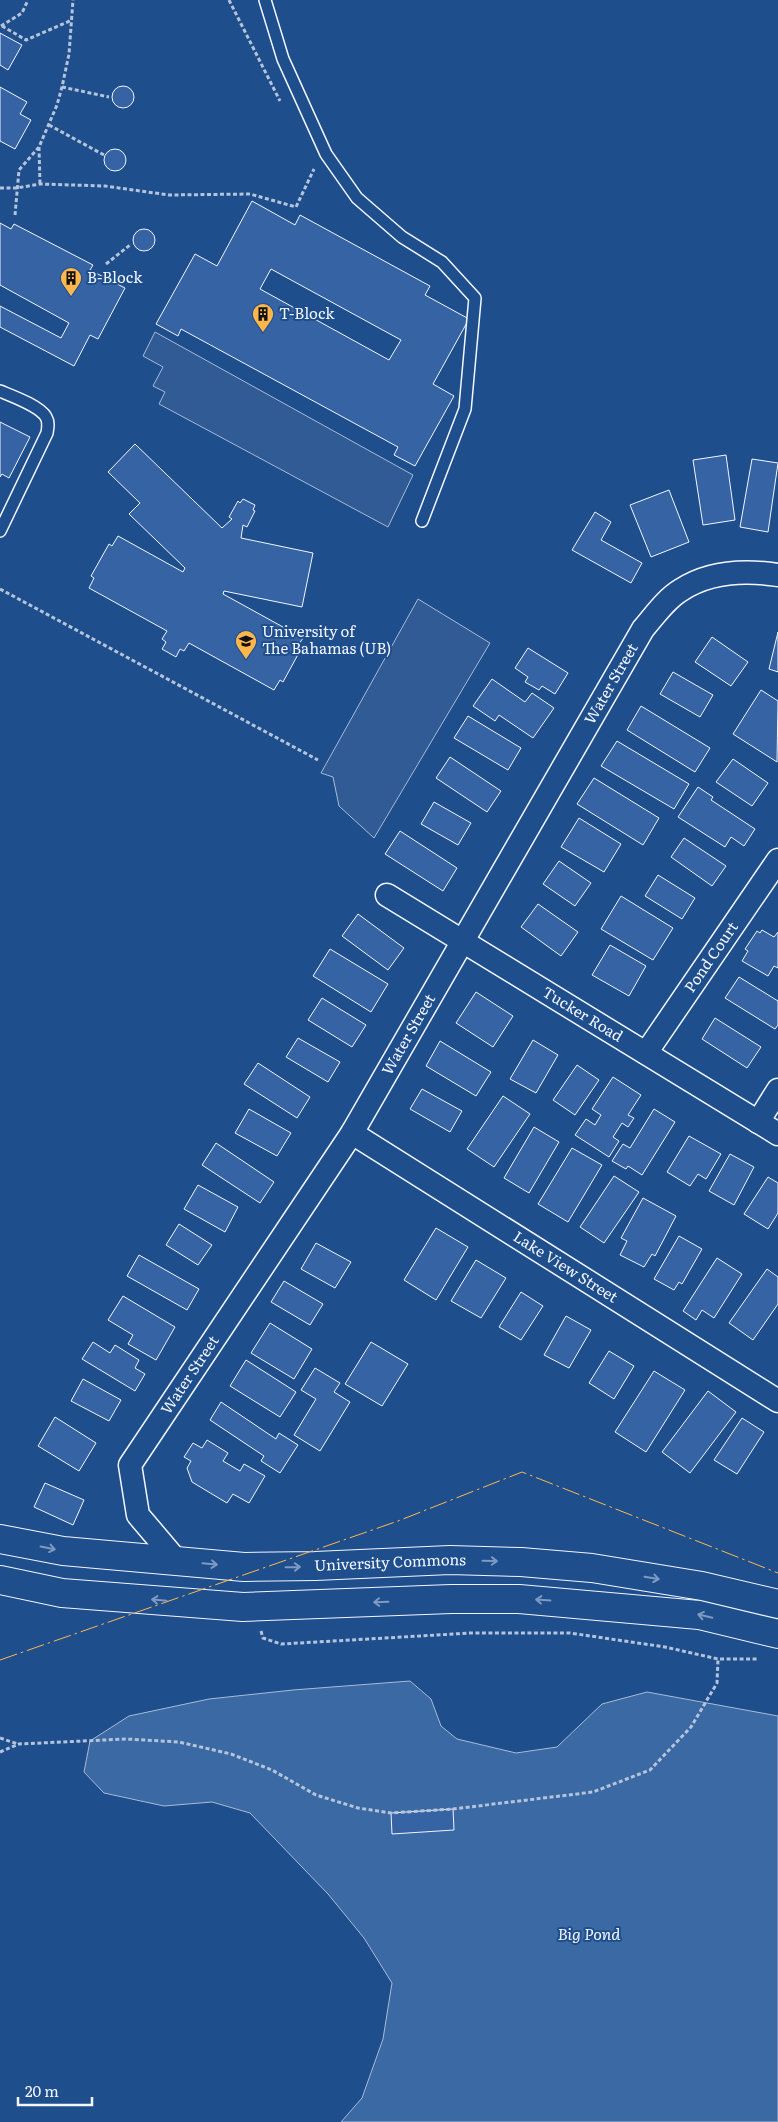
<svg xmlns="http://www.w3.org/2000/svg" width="778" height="2122" font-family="Literata,serif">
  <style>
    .parking { fill: #305b95; stroke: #a8bbd7 }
    .water { fill: #3b69a3; stroke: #a8bbd7 }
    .building { fill: #3563a3; stroke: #f2f6ff; fill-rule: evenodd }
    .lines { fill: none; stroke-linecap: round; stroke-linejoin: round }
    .service-casing { stroke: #f2f6ff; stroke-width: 14 }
    .minor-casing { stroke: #f2f6ff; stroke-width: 25 }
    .secondary-casing { stroke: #f2f6ff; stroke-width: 30 }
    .path { stroke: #b3c4dc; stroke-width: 3; stroke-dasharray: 4 2.5; stroke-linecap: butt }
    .service { stroke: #1f4e8c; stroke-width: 11 }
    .minor { stroke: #1f4e8c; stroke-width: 22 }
    .secondary { stroke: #1f4e8c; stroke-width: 28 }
    .power { stroke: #ffb74d; stroke-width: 1; stroke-dasharray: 18 4 2.5 4; stroke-linecap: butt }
    .oneway { stroke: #7e9ac0 }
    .labels { text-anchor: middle; stroke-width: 4; stroke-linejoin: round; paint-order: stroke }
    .poi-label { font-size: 15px; fill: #f2f6ff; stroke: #1f4e8c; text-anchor: start }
    .street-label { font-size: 15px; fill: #f2f6ff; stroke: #1f4e8c }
    .water-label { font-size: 16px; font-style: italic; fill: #f2f6ff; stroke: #1f4e8c }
  </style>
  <rect width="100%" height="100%" fill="#1f4e8c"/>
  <g class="parking">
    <path d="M155,332L413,475L388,527L159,404L165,392L153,386L163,367L143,356Z"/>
    <path d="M418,599L490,643L374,838L339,806L333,777L321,773Z"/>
  </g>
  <path class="water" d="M410,1681L431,1699L441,1726L457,1739L516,1753L557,1747L602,1704L647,1692L778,1716V2122H341L362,2098L383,2039L392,1983L364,1938L328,1894L250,1813L212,1802L164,1806L104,1793L84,1772L90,1741L129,1716L209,1699L293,1690Z"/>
  <g class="building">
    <path d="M0,33L22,45L8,70L0,65Z"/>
    <circle cx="123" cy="97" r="11"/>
    <path d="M0,87L27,102L20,114L31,120L15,149L0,141Z"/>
    <circle cx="115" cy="160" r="11"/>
    <path d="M252,201L295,225L300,215L430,286L425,295L469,319L433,384L454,396L415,466L394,455L398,447L181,329L178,336L156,324L195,254L217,266ZM271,269L401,340L389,360L260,289Z"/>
    <path d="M0,223L11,229L14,224L93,265L90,270L125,288L98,339L90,335L74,366L0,327V306L61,338L69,323L0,285Z"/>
    <circle cx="144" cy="240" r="11"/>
    <path d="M0,422L30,437L9,478L2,474L0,477Z"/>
    <path d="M135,444L222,528L232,519L229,517L238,501L240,503L243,499L255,505L253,510L255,511L247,527L243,525L241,538L313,553L302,607L224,591L223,594L303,638L297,647L301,649L283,682L280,680L274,690L189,643L184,651L180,649L176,657L162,649L166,642L162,639L167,631L89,588L94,578L91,576L109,544L112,546L118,536L183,572L185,568L129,514L140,503L108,472Z"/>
    <path d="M726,455L735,520L703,525L693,460Z"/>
    <path d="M752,459L778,463L768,532L740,527Z"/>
    <path d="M669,490L689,542L651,557L630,505Z"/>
    <path d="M595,512L611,522L601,540L642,563L631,583L572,550Z"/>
    <path d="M778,632V672L769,669Z"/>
    <path d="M712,637L748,662L731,686L695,662Z"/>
    <path d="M528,648L568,673L555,694L542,686L539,690L525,682L528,677L515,668Z"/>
    <path d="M673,672L713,695L700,717L660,694Z"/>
    <path d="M492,679L525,702L532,693L554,708L533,738L499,715L495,721L473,706Z"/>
    <path d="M761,690L778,701L777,762L733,734Z"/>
    <path d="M641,706L710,748L695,772L627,730Z"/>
    <path d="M468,716L521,748L508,770L454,738Z"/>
    <path d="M617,741L689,784L674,809L601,766Z"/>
    <path d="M450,757L501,791L487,812L436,778Z"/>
    <path d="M733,759L768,783L752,806L716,782Z"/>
    <path d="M594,778L659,818L643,845L577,804Z"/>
    <path d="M698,787L713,797L711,800L755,829L744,846L731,837L725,847L678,817Z"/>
    <path d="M434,802L471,823L458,845L421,824Z"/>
    <path d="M579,818L621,844L604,872L561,847Z"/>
    <path d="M400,831L457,868L443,891L385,854Z"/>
    <path d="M684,838L726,866L712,886L671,857Z"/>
    <path d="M559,861L591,883L575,906L543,884Z"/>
    <path d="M658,875L695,898L682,919L645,896Z"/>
    <path d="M621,896L673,928L653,960L601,929Z"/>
    <path d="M538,904L578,932L561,956L521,927Z"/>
    <path d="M358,914L404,948L388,970L342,936Z"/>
    <path d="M762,930L774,937L778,932V968L774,966L768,976L742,961L748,951L745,949L757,931L760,933Z"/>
    <path d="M610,945L646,966L629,996L592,975Z"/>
    <path d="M330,949L388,984L371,1012L313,976Z"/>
    <path d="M739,977L778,1001V1025L775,1029L725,998Z"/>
    <path d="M476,992L513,1016L493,1047L456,1023Z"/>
    <path d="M322,998L366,1025L352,1047L308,1020Z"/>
    <path d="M715,1018L761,1047L747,1068L702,1039Z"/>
    <path d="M298,1038L340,1062L328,1082L286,1057Z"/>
    <path d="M533,1040L558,1055L536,1093L510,1079Z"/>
    <path d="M440,1041L491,1072L476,1096L426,1066Z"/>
    <path d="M258,1063L310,1097L297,1118L244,1084Z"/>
    <path d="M577,1065L599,1080L575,1115L553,1100Z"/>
    <path d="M613,1077L641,1095L628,1115L634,1118L628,1127L622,1123L613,1137L619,1141L609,1157L575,1135L586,1119L595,1125L601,1115L592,1109Z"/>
    <path d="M422,1089L462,1111L450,1132L410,1109Z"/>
    <path d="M503,1096L530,1114L494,1167L467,1149Z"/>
    <path d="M249,1109L291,1133L277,1156L235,1133Z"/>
    <path d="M654,1109L675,1122L642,1175L628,1166L626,1169L612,1161L623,1144L630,1148Z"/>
    <path d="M534,1127L559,1142L529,1193L504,1178Z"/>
    <path d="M689,1136L721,1154L706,1179L698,1174L690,1186L667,1172Z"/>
    <path d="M216,1143L274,1182L260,1203L202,1165Z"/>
    <path d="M572,1148L602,1165L568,1222L538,1204Z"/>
    <path d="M730,1154L754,1167L734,1205L709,1191Z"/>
    <path d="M614,1176L639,1192L604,1243L580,1227Z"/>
    <path d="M768,1177L778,1183V1213L768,1229L744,1214Z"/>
    <path d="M198,1185L238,1207L225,1232L184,1209Z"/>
    <path d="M643,1198L676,1216L655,1256L652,1254L644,1267L620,1255L627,1241L621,1238Z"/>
    <path d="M179,1224L212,1245L198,1265L166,1245Z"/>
    <path d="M436,1228L468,1247L436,1300L404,1280Z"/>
    <path d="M679,1236L702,1249L682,1284L679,1282L674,1290L654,1279Z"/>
    <path d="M316,1243L351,1262L335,1288L301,1269Z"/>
    <path d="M139,1255L199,1289L187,1310L127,1276Z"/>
    <path d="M717,1258L742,1274L714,1318L702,1310L696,1320L683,1311Z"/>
    <path d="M476,1260L506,1278L481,1318L451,1301Z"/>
    <path d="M767,1269L778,1277V1304L753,1340L729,1323Z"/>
    <path d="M284,1281L323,1304L310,1325L271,1302Z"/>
    <path d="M521,1292L543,1306L521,1340L499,1327Z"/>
    <path d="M123,1296L175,1327L156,1360L128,1344L133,1335L108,1320Z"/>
    <path d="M566,1316L591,1330L569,1368L544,1355Z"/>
    <path d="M270,1323L312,1349L294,1379L251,1353Z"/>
    <path d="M93,1342L110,1353L115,1345L139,1360L135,1368L145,1374L135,1391L82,1359Z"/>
    <path d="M371,1342L408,1364L382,1406L345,1384Z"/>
    <path d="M609,1351L634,1366L614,1399L589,1383Z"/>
    <path d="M246,1360L296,1392L280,1417L230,1386Z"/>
    <path d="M315,1368L340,1383L334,1392L350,1402L320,1451L294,1435L316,1399L301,1390Z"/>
    <path d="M654,1371L685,1390L646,1452L615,1432Z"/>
    <path d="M83,1379L121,1400L109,1421L71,1401Z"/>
    <path d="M708,1391L736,1412L690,1473L662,1452Z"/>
    <path d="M221,1402L276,1439L279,1433L298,1445L280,1473L261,1461L264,1456L210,1420Z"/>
    <path d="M55,1417L96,1443L79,1471L38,1446Z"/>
    <path d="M742,1418L764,1432L737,1474L714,1460Z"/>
    <path d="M207,1440L228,1453L223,1461L240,1471L244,1464L265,1476L249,1503L233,1494L227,1503L192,1482L187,1468L191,1461L184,1457L193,1443L202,1448Z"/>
    <path d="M45,1483L84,1500L73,1525L34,1507Z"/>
    <path d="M453,1809L454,1830L392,1834L391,1813Z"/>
  </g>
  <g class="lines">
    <g class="service-casing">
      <g id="service">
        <path d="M265,0L283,59L326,154L357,198L402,237L442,262L475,298L465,409L422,521"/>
        <path d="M0,391C12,396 40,406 46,417C49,422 48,427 47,433L0,531"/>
      </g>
    </g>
    <g class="minor-casing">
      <g id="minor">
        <path id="s1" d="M387,895L778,1134"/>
        <path id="s2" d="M646,1053L778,860"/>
        <path d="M758,1122L778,1090"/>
        <path id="s3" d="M352,1133L778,1401"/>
        <path id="s4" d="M177,1561L138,1515L130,1465L352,1133L643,629C655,615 666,599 681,590C710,571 745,570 778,575"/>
      </g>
    </g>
    <g class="secondary-casing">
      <g id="secondary">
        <path id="s5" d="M0,1539L63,1551L244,1567L315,1566L450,1560L521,1562L592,1568L702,1586L778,1604"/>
        <path d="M0,1580L62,1593L243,1607L451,1599H519L699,1615L778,1634"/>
      </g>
    </g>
    <g class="path">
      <path d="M229,0L280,101"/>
      <path d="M1,26L22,13L28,0"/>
      <path d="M2,26L26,40L72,20"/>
      <path d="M62,87L109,97"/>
      <path d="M49,125L104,155"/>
      <path d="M39,147L40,184"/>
      <path d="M0,188H17L40,184L105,186L169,195L250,194L296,207L314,169"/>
      <path d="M15,215L19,170L39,147L57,105L62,87L69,54L73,0"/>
      <path d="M106,264L130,245"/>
      <path d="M0,589L318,760"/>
      <path d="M261,1631L263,1638L281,1644L471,1633H570L665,1647L718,1659H758"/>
      <path d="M0,1738L18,1744"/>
      <path d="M0,1752L19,1744L126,1739L179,1742L231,1754L272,1770L316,1795L358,1808L391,1813L453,1809L593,1792L650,1770L691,1727L717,1683L718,1659"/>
    </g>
    <use href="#service" class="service"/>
    <use href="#minor" class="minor"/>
    <use href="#secondary" class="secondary"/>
    <path class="power" d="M0,1660L398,1521L522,1472L778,1573"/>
  </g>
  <defs><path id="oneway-shaft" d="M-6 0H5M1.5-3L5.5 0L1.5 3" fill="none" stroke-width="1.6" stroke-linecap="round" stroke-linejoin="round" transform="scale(1.25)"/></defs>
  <g class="oneway">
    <use href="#oneway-shaft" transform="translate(48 1548) rotate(11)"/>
    <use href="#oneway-shaft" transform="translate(490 1561) rotate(1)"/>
    <use href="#oneway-shaft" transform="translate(210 1564) rotate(5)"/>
    <use href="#oneway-shaft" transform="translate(293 1567) rotate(-1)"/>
    <use href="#oneway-shaft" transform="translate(652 1578) rotate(9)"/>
    <use href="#oneway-shaft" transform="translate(159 1600) rotate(-175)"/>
    <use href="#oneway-shaft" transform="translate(543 1600) rotate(-176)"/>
    <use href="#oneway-shaft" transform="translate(381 1602) rotate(178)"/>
    <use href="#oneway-shaft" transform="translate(705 1616) rotate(-167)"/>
  </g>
  <defs>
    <g id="building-pin" transform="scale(1.125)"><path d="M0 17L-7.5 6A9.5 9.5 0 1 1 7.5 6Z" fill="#ffb74d" stroke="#1f4e8c"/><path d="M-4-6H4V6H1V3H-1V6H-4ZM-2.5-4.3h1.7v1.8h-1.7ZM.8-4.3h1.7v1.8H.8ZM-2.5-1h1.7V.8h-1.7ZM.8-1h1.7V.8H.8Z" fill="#111"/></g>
    <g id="university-pin" transform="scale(1.125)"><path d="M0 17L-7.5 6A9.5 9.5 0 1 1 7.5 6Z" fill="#ffb74d" stroke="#1f4e8c"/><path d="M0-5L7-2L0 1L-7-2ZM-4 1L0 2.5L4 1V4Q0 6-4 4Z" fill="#111"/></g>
  </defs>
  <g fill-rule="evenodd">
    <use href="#building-pin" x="71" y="278"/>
    <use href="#building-pin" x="263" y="314"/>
    <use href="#university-pin" x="246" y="641"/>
  </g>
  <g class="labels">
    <g class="poi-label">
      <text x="87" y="283">B-Block</text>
      <text x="279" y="319">T-Block</text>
      <text x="262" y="637">University of<tspan x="262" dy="17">The Bahamas (UB)</tspan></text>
    </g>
    <g class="street-label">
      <text dy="5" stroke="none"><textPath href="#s4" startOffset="1029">Water Street</textPath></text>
      <text dy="5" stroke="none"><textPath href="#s2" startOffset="116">Pond Court</textPath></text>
      <text dy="5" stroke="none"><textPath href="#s1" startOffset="229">Tucker Road</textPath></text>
      <text dy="5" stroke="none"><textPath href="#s4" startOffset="624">Water Street</textPath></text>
      <text dy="5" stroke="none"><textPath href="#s3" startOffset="252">Lake View Street</textPath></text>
      <text dy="5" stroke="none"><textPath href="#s4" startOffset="219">Water Street</textPath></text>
      <text dy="5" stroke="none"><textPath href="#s5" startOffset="392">University Commons</textPath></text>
    </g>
    <g class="water-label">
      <text x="589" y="1940">Big Pond</text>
    </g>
  </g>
  <path d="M18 2097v8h74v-8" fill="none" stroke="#f2f6ff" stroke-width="2.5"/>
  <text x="25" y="2097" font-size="15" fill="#f2f6ff" stroke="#1f4e8c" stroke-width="4" paint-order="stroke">20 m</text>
</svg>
